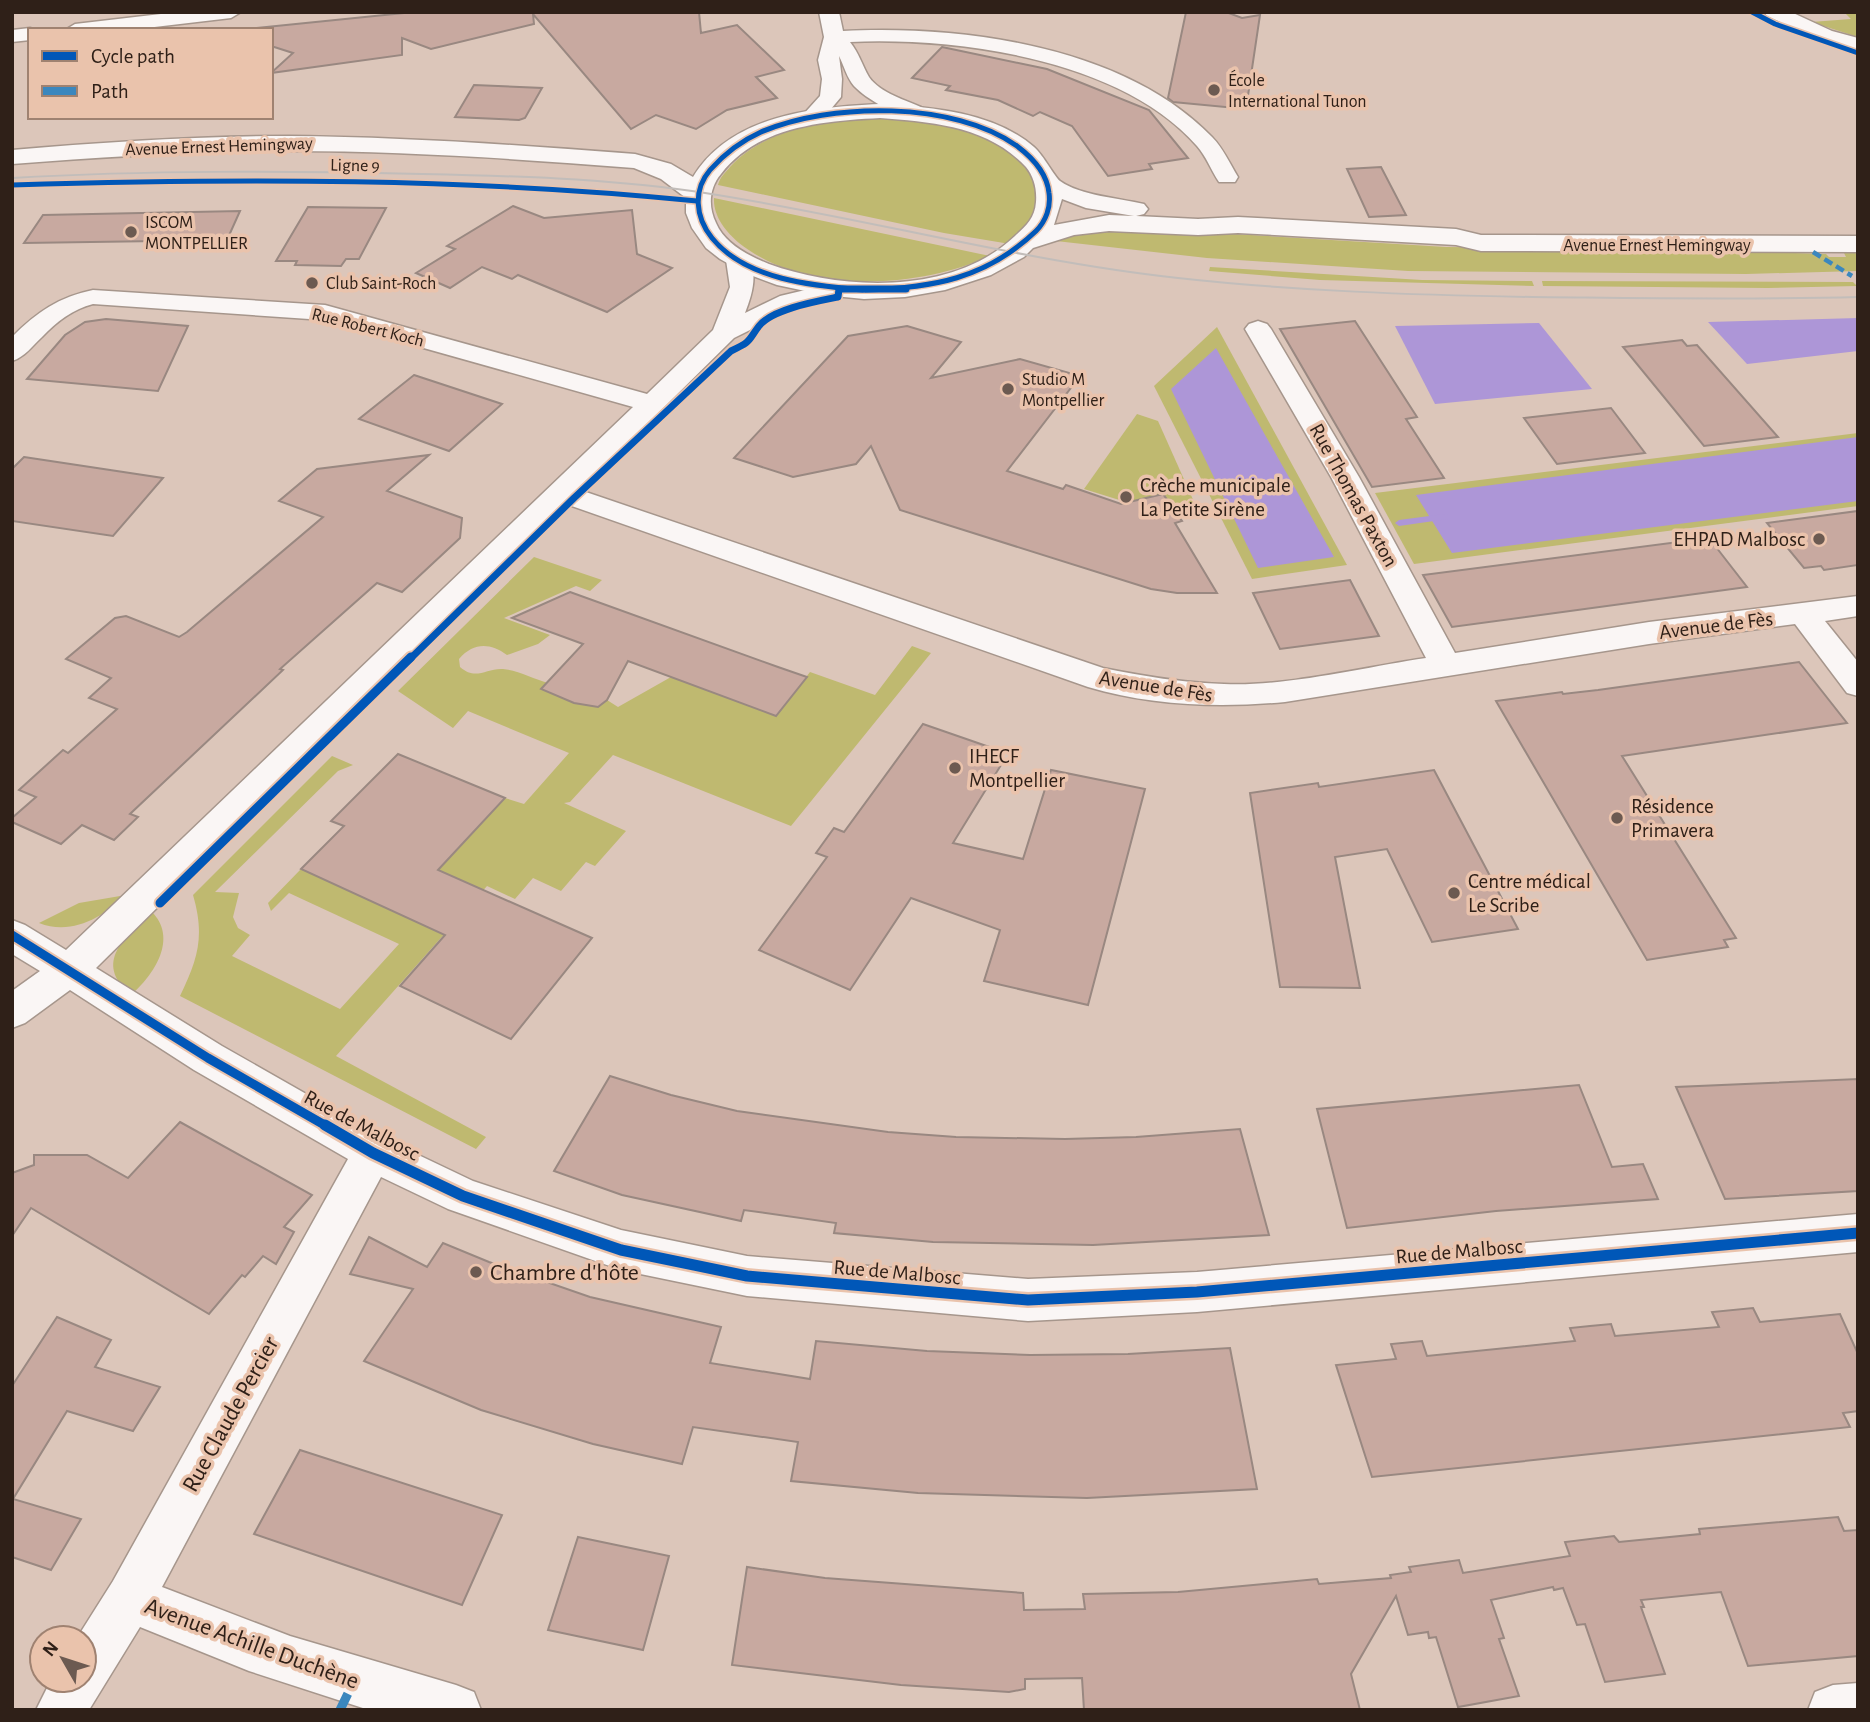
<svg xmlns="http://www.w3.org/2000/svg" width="1870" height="1722" font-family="'Alegreya Sans',sans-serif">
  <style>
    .green { fill: #bfb970 }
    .water { fill: #ad96d7 }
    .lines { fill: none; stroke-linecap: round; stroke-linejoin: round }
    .stream { fill: #ad96d7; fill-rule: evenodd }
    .building { fill: #c8a9a0; stroke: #998881; stroke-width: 2 }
    .minor-casing { stroke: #a6968c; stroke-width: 3 }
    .major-casing { stroke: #a6968c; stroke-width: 3 }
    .minor { fill: #faf6f5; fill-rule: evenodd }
    .major { fill: #faf6f5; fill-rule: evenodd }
    .tram { stroke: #c2bdba; stroke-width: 2 }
    .quiet-far1 { stroke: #3b87be; stroke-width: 4.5; stroke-dasharray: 9 4.5; stroke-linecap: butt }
    .quiet { stroke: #3b87be; stroke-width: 9; stroke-dasharray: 18 9; stroke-linecap: butt }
    .cycleway-far3-casing { stroke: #eac3ac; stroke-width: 8 }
    .cycleway-far2-casing { stroke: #eac3ac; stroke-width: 10 }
    .cycleway-far1-casing { stroke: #eac3ac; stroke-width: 13 }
    .cycleway-casing { stroke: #eac3ac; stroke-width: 16 }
    .cycleway-far3 { stroke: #0057b8; stroke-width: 5 }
    .cycleway-far2 { stroke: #0057b8; stroke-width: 7 }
    .cycleway-far1 { stroke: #0057b8; stroke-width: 9 }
    .cycleway { stroke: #0057b8; stroke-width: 11 }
    .poi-dot { fill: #6c5a51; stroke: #eac3ac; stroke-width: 2.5 }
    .labels { text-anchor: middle; stroke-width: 7; stroke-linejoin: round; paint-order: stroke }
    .far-poi-label { font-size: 18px; fill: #2f2018; stroke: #eac3ac; text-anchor: start }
    .far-street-label { font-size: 18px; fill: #2f2018; stroke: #eac3ac }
    .poi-label { font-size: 21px; fill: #2f2018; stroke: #eac3ac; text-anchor: start }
    .street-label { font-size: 21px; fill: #2f2018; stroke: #eac3ac }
    .near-poi-label { font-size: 24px; fill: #2f2018; stroke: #eac3ac; text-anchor: start }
    .near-street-label { font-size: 24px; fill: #2f2018; stroke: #eac3ac }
  </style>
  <rect width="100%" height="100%" fill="#dcc6ba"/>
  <g class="green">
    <path d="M1844,12H1858V37L1811,22L1851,19Z"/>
    <path d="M867,117C920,119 1006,123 1032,178C1038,190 1039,207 1032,219C1026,228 1017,236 1010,244L944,233L718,185C720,177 725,173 730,167C765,129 819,123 867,117Z"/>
    <path d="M714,198L990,256C917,289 804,295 739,243C726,232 713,216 714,198Z"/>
    <path d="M1136,228L1446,247L1792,250L1795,253L1826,254L1829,257H1846L1844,253H1858V271L1746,274L1408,271L1207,258L1056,241L1097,229Z"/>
    <path d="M1210,267L1422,280L1532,281L1534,286L1320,280L1209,271Z"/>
    <path d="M1542,281L1853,282L1857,286L1768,288L1543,286Z"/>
    <path d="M1217,327L1347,565L1252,579L1154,386Z"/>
    <path d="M1137,414L1158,421L1195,504L1129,503L1084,489Z"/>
    <path d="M1858,433V506L1414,564L1375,493Z"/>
    <path d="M534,557L602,580L590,591L576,586L504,618L550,635L538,644L507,655C490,643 474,642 459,659L460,667C476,681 486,668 503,669C517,670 534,679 548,683L545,691L574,703L598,707L607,700L618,707L671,677L776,716L810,672L875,695L912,646L931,653L791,826L613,755L570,802L564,803L626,831L595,866L586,862L561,891L533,878L515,899L487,886L336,1056L486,1137L476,1149L180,996C198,959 205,936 193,895L332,756L353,765L338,771L215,892L239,893L233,917L238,928L250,935L232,956L340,1009L399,944L289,893L271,911L268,903L301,869L399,913L505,798L524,804L569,753L468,711L453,728L398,691Z"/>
    <path d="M126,895C103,917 72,936 39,923L79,903Z"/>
    <path d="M151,911C179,938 154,975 131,995C92,962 126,937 151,911Z"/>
  </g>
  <g class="water">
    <path d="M1858,318V351L1747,364L1708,322Z"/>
    <path d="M1539,323L1592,389L1435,404L1395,326Z"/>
    <path d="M1216,348L1334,557L1258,568L1171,389Z"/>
    <path d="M1858,437V501L1452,553L1416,495Z"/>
  </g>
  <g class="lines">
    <path class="stream" d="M1445,514L1448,515V519L1399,526L1395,523L1399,520Z"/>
  </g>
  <g class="building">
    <path d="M414,12H699L701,33L737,25L784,70L756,77L777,98L727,110L696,129L656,115L631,129L533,14L534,24L431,49L402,38V55L271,73L293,53L271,46V30H237Z"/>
    <path d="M1186,12H1226L1242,18L1260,15L1246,109L1173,102L1168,98Z"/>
    <path d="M942,47L1047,69L1149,110L1188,158L1149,164L1152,169L1108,176L1072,126L1040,112L1033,116L998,100L946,90L950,86L912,78Z"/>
    <path d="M474,85L542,88L525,118L519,120L455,117Z"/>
    <path d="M1381,167L1406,215L1369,217L1347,169Z"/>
    <path d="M513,206L544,218L632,210L637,254L672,268L607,312L518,275L512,279L482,267L450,288L416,273L455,249L447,246Z"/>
    <path d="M308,207L386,208L359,259H346L341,266L295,265L297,261H276Z"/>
    <path d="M240,211L227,240L24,243L43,215Z"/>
    <path d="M106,319L188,326L158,391L27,379L65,335L85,322Z"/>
    <path d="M1355,321L1417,417L1406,419L1444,478L1372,487L1280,329Z"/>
    <path d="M907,326L961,342L931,378L1020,359L1080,376L1007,471L1063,489L1066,485L1121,504L1163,494L1182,521L1175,523L1217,593H1177L1151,589L900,510L871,446L856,464L793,477L734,458L848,336Z"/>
    <path d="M1682,340L1687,346L1697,345L1778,437L1704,446L1623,347Z"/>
    <path d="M414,375L502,404L449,451L359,419Z"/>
    <path d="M1611,408L1645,453L1557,464L1524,418Z"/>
    <path d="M429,455L387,491L462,518L460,538L402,592L377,583L280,669L283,670L130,814L138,817L114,840L82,825L61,844L12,822V818L36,797L19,790L63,750L68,753L117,709L89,698L111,678L66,659L115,618L126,616L179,637L187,632L323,517L279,501L317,469Z"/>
    <path d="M24,457L163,478L113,536L12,521V469Z"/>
    <path d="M1858,511V565L1824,570L1821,566L1804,568L1767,523Z"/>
    <path d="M1709,538L1747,587L1452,627L1423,575Z"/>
    <path d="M1350,580L1379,636L1280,649L1253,593Z"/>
    <path d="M570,592L778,667L807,677L776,716L628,661L607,700L598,707L574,703L541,689L583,644L512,618Z"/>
    <path d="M1799,662L1847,723L1622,756L1736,938L1724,940L1728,947L1647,960L1496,701L1562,692L1563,694L1598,690Z"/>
    <path d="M923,724L1001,751V765L953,843L1023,859L1051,770L1145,789L1088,1005L984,981L1000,930L911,898L850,990L759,950L827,857L816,853L834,828L844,832Z"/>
    <path d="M398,754L505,798L438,870L592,938L511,1039L400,986L445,935L301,869L344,826L331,821Z"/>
    <path d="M1434,770L1518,929L1432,942L1387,849L1335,857L1360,988L1280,987L1250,793L1318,783L1319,787Z"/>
    <path d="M610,1076L671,1095L737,1111L888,1132L956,1137L1065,1139L1136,1137L1240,1129L1269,1235L1093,1245L933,1242L834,1233L836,1223L744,1210L741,1221L622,1195L554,1171Z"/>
    <path d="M1858,1079V1191L1725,1199L1676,1087Z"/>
    <path d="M1579,1085L1612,1167L1643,1164L1658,1199L1496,1211L1347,1228L1317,1109Z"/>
    <path d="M180,1122L312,1195L284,1227L294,1232L276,1264L263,1256L245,1277L242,1275L209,1314L31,1208L12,1236V1173L34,1165V1155H87L128,1178Z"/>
    <path d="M369,1237L427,1267L443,1243L489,1262L590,1297L721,1327L710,1363L810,1379L816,1341L927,1351L1030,1355L1128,1354L1230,1348L1257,1489L1087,1498L918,1493L791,1481L798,1442L693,1427L682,1464L593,1444L481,1410L364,1361L413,1289L350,1274Z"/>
    <path d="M1753,1308L1760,1322L1840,1314L1858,1354V1411L1843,1413L1850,1427L1372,1477L1336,1365L1396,1359L1391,1344L1422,1341L1427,1356L1575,1341L1570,1328L1590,1326L1611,1324L1615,1336L1719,1327L1712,1312Z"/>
    <path d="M57,1317L111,1340L95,1367L160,1387L133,1431L67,1411L13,1499L81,1519L51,1570L12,1557V1386Z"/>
    <path d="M300,1450L502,1515L462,1605L254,1534Z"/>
    <path d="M1838,1517L1844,1531L1858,1530V1656L1748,1666L1721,1592L1641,1600L1644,1607H1641L1665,1674L1605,1682L1585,1624L1577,1625L1563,1588L1554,1590L1553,1587L1491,1600L1504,1638L1499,1639L1519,1696L1458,1707L1436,1637L1429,1638L1428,1632L1408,1635L1396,1596L1351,1674L1360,1710H1084L1082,1678L1025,1679V1689L1009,1692L901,1685L732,1665L747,1567L825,1578L1023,1593L1024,1610L1085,1609L1083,1594L1178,1592L1317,1579L1319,1584L1391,1578L1390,1575L1411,1572L1409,1567L1459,1560L1463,1573L1570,1556L1565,1542L1614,1536L1619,1542L1700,1534L1699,1529Z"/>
    <path d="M578,1537L669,1556L643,1650L548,1630Z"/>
  </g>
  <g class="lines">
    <g class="minor-casing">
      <g id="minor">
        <path d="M178,12H241L231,18L129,30H65L75,24Z"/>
        <path d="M819,12H839L843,31C963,25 1124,46 1212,137C1223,148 1230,164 1238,177L1235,182H1219C1211,170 1206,156 1197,146C1121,59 957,37 850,42C859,53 862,65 869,77C880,93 906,100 923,108L926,113L923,118C905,122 866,99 854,86C847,78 844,66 839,56L842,79L841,97L820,122H804L801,117L820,96L822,79L818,60L824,37Z"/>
        <path d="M1764,12H1791L1832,31L1858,38V51L1818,39L1767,16Z"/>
        <path d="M30,28L37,30H30V40L12,42V30Z"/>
        <path d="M738,253L747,255C759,273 752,295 745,313L780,296L839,282L848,284L851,289L848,294L798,306L734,338L580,490L1103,668C1143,676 1183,683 1224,684C1285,687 1365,667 1426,658L1331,477L1245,329L1249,324L1258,321L1267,324L1271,329L1359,477L1455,653L1649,622L1858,596V616L1825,621L1858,662V696L1847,693L1795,624L1649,644L1285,702C1219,708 1152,706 1088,687L566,504L96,968L222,1046L387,1140L473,1181L621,1230L747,1256L1028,1279L1197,1272L1858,1214V1252L1197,1312L1028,1321L747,1296L621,1270L448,1209L381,1177L162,1587L290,1636L456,1685L474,1692L481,1710H369L249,1671L140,1627L89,1710H36L51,1680H84V1638H77L113,1581L348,1159L194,1070L70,990L25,1023L12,1028V991L40,971L12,954V920L25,925L66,950L633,407L324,320L93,304C73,309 56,322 42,337C32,346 25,357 12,361V337C37,312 59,297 93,290L325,305L647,394L713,330L730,287L726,260L729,255Z"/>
        <path d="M1858,1683V1710H1808L1815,1692L1833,1685Z"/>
      </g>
    </g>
    <g class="major-casing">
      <path id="major" d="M880,104C931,107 994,112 1034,147C1044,156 1054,176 1060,181C1081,196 1120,198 1144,204L1148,209L1144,214L1136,216L1198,219L1238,217L1456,229L1481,235L1858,236V252L1481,251L1456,245L1238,233L1198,235L1109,231L1074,235L1033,248L1024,257L991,275L945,290L905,297L864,299L824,295L777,285L745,273L720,259L706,248L692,228L686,213V198L661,179L634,168C519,159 404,151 289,151C196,151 104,157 12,164V150C104,142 197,136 289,136C405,137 520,145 635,154L671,164L693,177C731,115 814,107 880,104ZM880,118C932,122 988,126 1026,167C1034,177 1037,189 1036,202C1035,218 1026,226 1015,236C953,295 844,291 769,264C749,256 725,244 716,223C708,207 709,188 721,174C758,126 824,121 880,118ZM1062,199L1086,208L1134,216L1109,215L1054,225Z"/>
    </g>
    <use href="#minor" class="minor"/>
    <use href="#major" class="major"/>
    <path class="tram" d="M12,178C149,170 285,171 422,174C512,176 603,178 692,191C855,215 1014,260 1178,278C1295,291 1414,295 1532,297C1640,298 1749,300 1858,297"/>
    <path class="quiet-far1" d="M1813,252L1852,276"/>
    <path class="quiet" d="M340,1710L354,1681"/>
    <g class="cycleway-far3-casing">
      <g id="cycleway-far3">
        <path d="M1752,12L1775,24L1858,53"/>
        <path d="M12,185C241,178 469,178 697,201"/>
        <path d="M863,290C814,286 746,280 712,238C695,217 693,190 710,170C725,153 741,141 761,132C831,102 954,101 1017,146C1033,158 1047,173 1049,193C1051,207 1046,221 1036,231C986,279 932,288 865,290"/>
      </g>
    </g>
    <g class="cycleway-far2-casing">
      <g id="cycleway-far2">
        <path d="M842,289H906"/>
        <path d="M410,659L574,498L731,351C752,341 747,342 759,326C772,309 818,301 838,297L839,289"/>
      </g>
    </g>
    <g class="cycleway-far1-casing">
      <g id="cycleway-far1">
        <path d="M160,903L411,657"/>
        <path d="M12,935L208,1058L328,1127"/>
      </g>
    </g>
    <g class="cycleway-casing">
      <path id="cycleway" d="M325,1125L373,1153L463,1196L621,1250L747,1276L1028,1300L1197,1292L1858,1233"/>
    </g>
    <use href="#cycleway-far3" class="cycleway-far3"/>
    <use href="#cycleway-far2" class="cycleway-far2"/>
    <use href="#cycleway-far1" class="cycleway-far1"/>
    <use href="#cycleway" class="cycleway"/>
  </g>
  <g class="poi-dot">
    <circle cx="1214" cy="90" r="7"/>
    <circle cx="131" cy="232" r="7"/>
    <circle cx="312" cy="283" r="7"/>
    <circle cx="1008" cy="389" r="7"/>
    <circle cx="1126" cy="497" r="7"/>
    <circle cx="1819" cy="539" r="7"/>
    <circle cx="955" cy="768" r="7"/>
    <circle cx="1617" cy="818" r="7"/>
    <circle cx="1454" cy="893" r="7"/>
    <circle cx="476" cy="1272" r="7"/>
  </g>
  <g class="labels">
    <g class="far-poi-label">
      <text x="1228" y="86">École<tspan x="1228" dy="21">International Tunon</tspan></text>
      <text x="145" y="228">ISCOM<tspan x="145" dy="21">MONTPELLIER</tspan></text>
      <text x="326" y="289">Club Saint-Roch</text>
      <text x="1022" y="385">Studio M<tspan x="1022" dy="21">Montpellier</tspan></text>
    </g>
    <g class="far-street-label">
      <text transform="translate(219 146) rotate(-2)" y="6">Avenue Ernest Hemingway</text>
      <text transform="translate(355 165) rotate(1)" y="6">Ligne 9</text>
      <text x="1657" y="251">Avenue Ernest Hemingway</text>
      <text transform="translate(368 327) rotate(14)" y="6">Rue Robert Koch</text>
    </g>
    <g class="poi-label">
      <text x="1140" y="492">Crèche municipale<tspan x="1140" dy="24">La Petite Sirène</tspan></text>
      <text x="1805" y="546" text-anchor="end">EHPAD Malbosc</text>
      <text x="969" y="763">IHECF<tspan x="969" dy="24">Montpellier</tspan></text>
      <text x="1631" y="813">Résidence<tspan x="1631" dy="24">Primavera</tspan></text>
      <text x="1468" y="888">Centre médical<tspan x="1468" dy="24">Le Scribe</tspan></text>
    </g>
    <g class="street-label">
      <text transform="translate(1354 495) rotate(61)" y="7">Rue Thomas Paxton</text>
      <text transform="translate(1716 625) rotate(-7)" y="7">Avenue de Fès</text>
      <text transform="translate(1156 686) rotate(9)" y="7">Avenue de Fès</text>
      <text transform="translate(362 1125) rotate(28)" y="7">Rue de Malbosc</text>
      <text transform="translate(1459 1251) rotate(-5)" y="7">Rue de Malbosc</text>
      <text transform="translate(897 1272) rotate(5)" y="7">Rue de Malbosc</text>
    </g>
    <g class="near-poi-label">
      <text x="490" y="1280">Chambre d'hôte</text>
    </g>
    <g class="near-street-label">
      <text transform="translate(230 1414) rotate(-61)" y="8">Rue Claude Percier</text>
      <text transform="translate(252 1643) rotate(20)" y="8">Avenue Achille Duchène</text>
    </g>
  </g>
  <rect width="1870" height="1722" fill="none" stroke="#2f2018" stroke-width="28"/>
  <rect x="28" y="28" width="245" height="91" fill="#eac3ac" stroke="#9f8271" stroke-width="2"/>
  <rect x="42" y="51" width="35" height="10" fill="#0057b8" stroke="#9f8271" stroke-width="2"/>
  <text x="91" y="63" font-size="21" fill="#2f2018">Cycle path</text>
  <rect x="42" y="86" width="35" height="10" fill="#3b87be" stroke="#9f8271" stroke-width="2"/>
  <text x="91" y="98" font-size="21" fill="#2f2018">Path</text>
  <g transform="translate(63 1659) rotate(309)"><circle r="33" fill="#eac3ac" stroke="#9f8271" stroke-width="2"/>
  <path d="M0-5L12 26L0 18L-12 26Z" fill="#6c5a51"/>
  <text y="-10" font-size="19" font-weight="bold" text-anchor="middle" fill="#2f2018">N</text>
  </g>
</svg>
